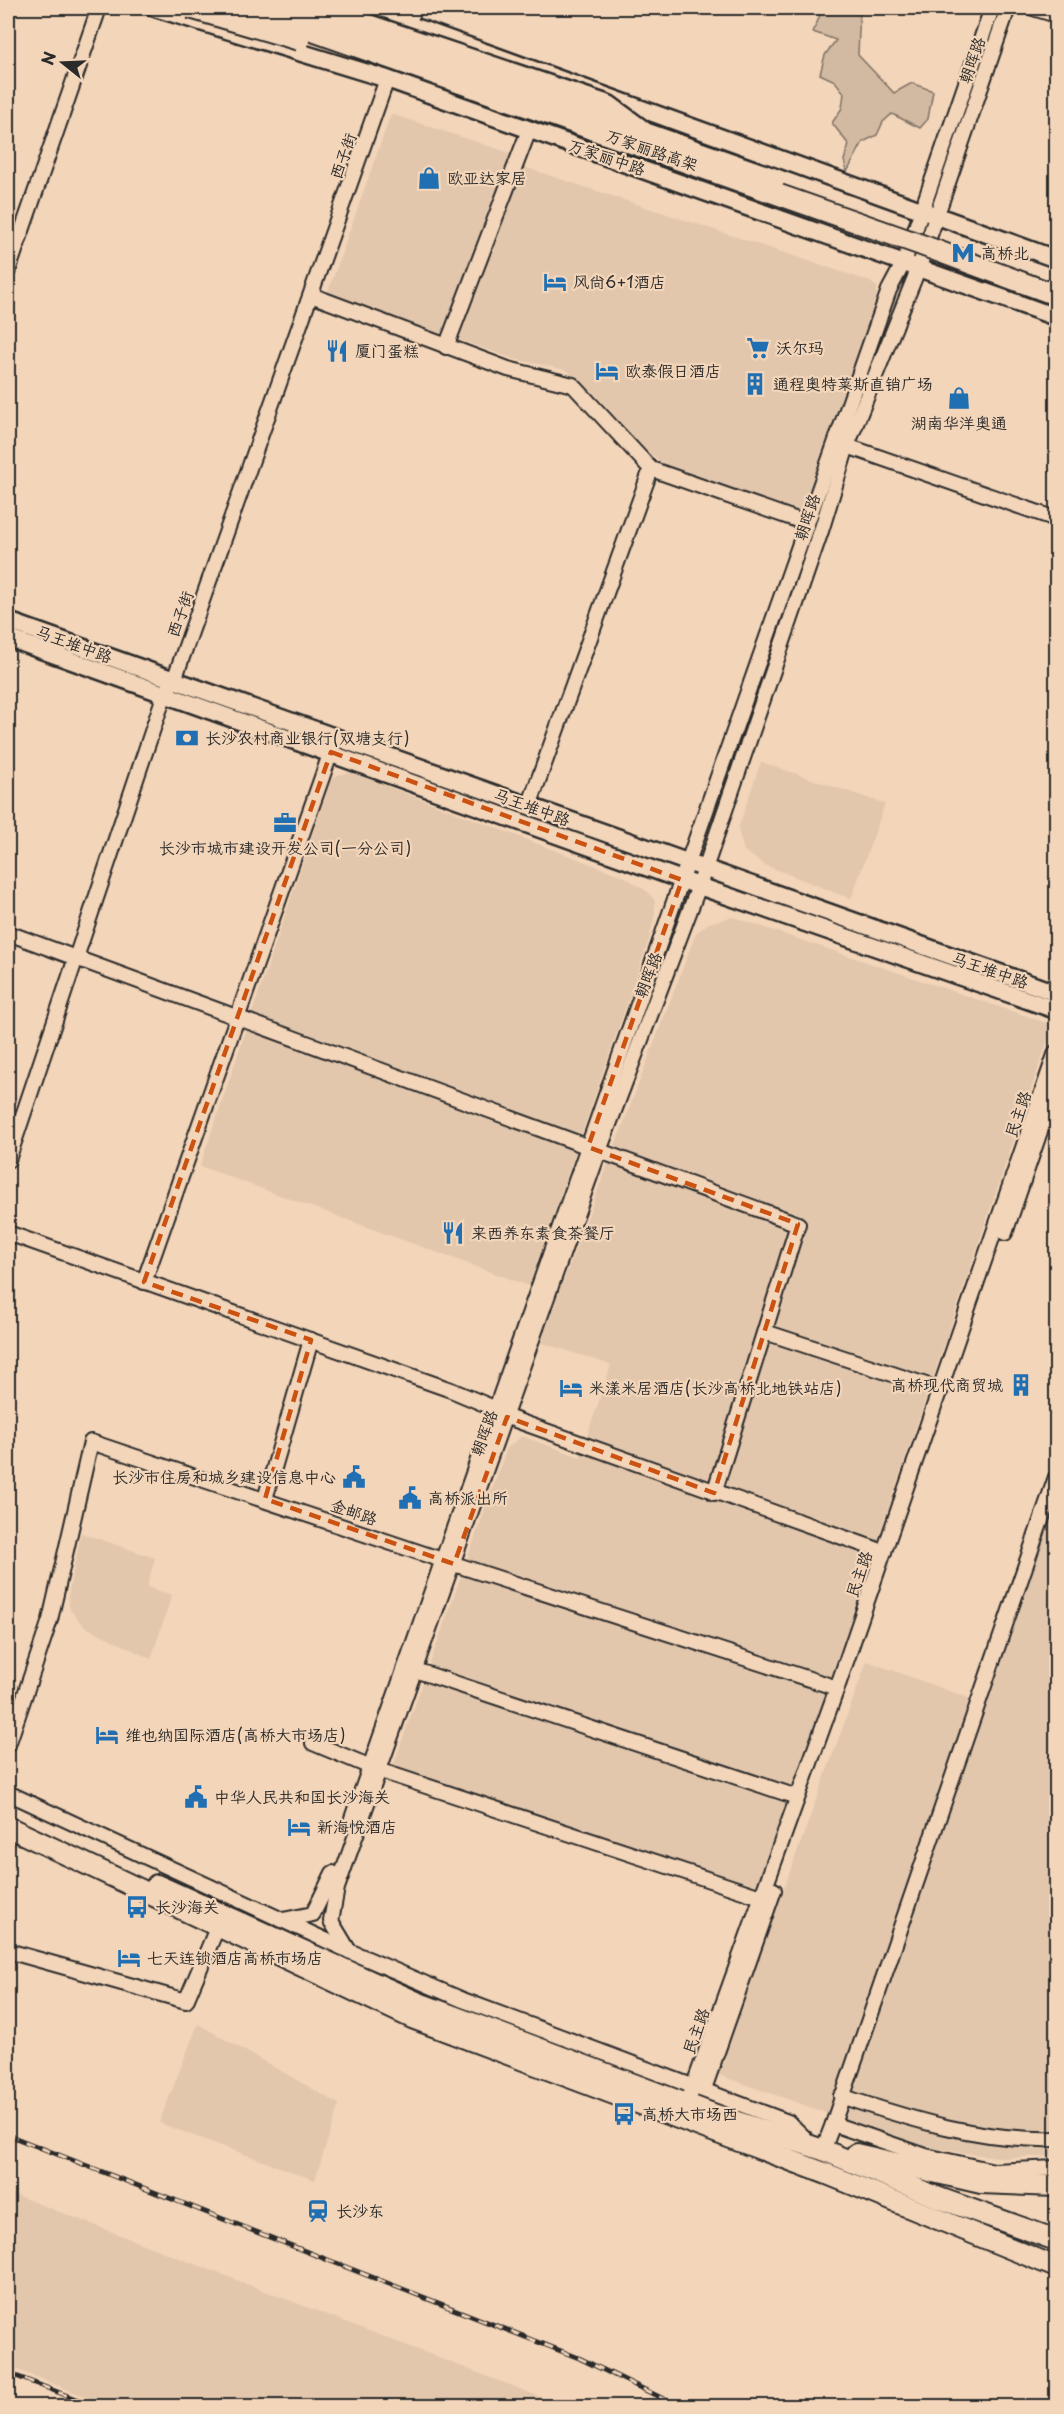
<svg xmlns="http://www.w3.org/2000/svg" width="1064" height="2414" font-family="'Playpen Sans','LXGW WenKai TC',sans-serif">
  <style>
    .built { fill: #e2c7ad }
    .green { fill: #d2b9a1; stroke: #7e7266; stroke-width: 1.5 }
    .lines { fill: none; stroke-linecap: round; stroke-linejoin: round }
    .minor-casing { stroke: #2b2b2b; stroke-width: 18 }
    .major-casing { stroke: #2b2b2b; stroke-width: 21 }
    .highway-casing { stroke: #2b2b2b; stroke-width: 24 }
    .minor { stroke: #f3d5b9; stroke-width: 14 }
    .major { stroke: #f3d5b9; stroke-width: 16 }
    .highway { stroke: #f3d5b9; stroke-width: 20 }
    .rail-casing { stroke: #2b2b2b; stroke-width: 5 }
    .rail { stroke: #f3d5b9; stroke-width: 3; stroke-dasharray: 9; stroke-linecap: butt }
    .major-bridge-casing { stroke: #2b2b2b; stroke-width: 21; stroke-linecap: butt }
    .highway-bridge-casing { stroke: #2b2b2b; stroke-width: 24; stroke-linecap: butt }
    .major-bridge { stroke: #f3d5b9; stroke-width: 16 }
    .highway-bridge { stroke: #f3d5b9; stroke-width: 20 }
    .marked { fill: none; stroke: #cc5211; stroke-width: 4.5; stroke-dasharray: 12 8; stroke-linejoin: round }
    .labels { text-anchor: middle; stroke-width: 4.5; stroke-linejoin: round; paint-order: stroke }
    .street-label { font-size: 16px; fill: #2b2b2b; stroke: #f3d5b9 }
    .poi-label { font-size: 16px; fill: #2b2b2b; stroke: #f3d5b9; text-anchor: start }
  </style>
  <rect width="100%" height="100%" fill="#f3d5b9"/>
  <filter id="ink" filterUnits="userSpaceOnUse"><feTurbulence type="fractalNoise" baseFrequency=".0167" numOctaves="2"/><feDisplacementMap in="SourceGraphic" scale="12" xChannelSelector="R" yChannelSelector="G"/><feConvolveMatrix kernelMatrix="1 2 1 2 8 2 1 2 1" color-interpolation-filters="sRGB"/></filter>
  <g filter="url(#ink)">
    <g class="built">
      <path d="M391,114L513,154L443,336L328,292Z"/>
      <path d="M521,166L869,281L877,287L876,300L801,513L663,464L644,449L597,396L566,370L514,359L457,339Z"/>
      <path d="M761,762L885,804L851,899L765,865L744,851L738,829Z"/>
      <path d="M350,772L625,877L648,892L655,901V914L649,940L529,1286L200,1166L331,780L338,775Z"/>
      <path d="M733,917L1053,1025L758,1891L393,1766L507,1448L522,1436L580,1457L611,1365L540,1342L696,933L709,923Z"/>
      <path d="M1056,1460V2156L1006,2158L925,2148L716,2074L867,1661L974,1700Z"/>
      <path d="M81,1533L155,1558L147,1587L172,1595L151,1659L84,1626L70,1610L68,1596Z"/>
      <path d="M198,2024L339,2104L315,2180L159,2123Z"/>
      <path d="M8,2192L564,2406H110L8,2366Z"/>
    </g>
    <path class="green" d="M823,8H860L858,55L894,93L912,83L933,91L928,119L920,128L892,114L883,122L877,135L863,142L847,172L844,160L849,145L832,123L842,108L844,93L835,81L820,74L825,55L836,40L813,32Z"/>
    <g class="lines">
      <g class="minor-casing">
        <g id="minor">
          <path d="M1033,8L1056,15"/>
          <path d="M408,23L415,8"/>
          <path d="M8,271L99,8"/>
          <path d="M311,295L508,369L573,385L651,469L806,523"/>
          <path d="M446,347L529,130"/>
          <path d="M847,446L1056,519"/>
          <path d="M529,806L651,469"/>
          <path d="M8,933L798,1224L714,1493"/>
          <path d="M8,1160L165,693L174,680L387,79"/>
          <path d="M8,1233L451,1390L494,1408L507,1417L884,1552"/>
          <path d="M1005,1233L1056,1085"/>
          <path d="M144,1282L333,746"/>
          <path d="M765,1332L941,1390"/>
          <path d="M265,1499L311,1340"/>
          <path d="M415,1670L797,1797"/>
          <path d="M313,1743L378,1770L761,1897"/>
          <path d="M8,1745L50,1620L91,1442L454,1564L837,1688"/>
          <path d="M8,1793L349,1951L463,2000L788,2122L810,2143"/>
          <path d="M350,1824L889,290L904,262L992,8"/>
          <path d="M283,1920L313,1914L333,1873"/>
          <path d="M8,1951L186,2001L217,1928"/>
          <path d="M349,1951L331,1921L337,1888L599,1151L699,886L822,528L847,446L919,267L1008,8"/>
          <path d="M704,2089L774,1890"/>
          <path d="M841,2096C912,2120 981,2141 1056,2139"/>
          <path d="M687,2104L837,1688L1056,1052"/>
          <path d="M833,2124L1056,1477"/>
          <path d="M823,2150L833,2124L926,2156L994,2171L1056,2168"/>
        </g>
      </g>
      <g class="major-casing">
        <g id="major">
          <path d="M155,8L387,79L1056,317"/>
          <path d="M363,8L1056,259"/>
          <path d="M8,621L1056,993"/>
          <path d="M8,638L699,886L1056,1010"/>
        </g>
      </g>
      <g class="highway-casing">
        <g id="highway">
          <path d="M8,1827L412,2018L827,2174L1056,2267"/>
          <path d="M157,1885L419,2003L716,2115L823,2150L939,2198L1056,2240"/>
          <path d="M856,2154L981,2183L1056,2186"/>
        </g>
      </g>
      <use href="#minor" class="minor"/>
      <use href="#major" class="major"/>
      <use href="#highway" class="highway"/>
      <g class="rail-casing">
        <g id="rail">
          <path d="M8,2135L579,2358L678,2406"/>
          <path d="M8,2373L94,2406"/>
        </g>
      </g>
      <use href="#rail" class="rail"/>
      <g class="major-bridge-casing">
        <path id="major-bridge" d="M324,8L609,104L643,129"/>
      </g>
      <g class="highway-bridge-casing">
        <g id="highway-bridge">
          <path d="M190,8L299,40"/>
          <path d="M247,8L916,243L1056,295"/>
          <path d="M290,8L775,179"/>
        </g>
      </g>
      <use href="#major-bridge" class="major-bridge"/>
      <use href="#highway-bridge" class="highway-bridge"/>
    </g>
  </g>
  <path class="marked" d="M331,752L682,880L588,1147L798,1224L714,1493L507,1417L454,1564L265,1499L311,1340L144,1282Z"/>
  <defs>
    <g id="shop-bare" transform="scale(1.8)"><path d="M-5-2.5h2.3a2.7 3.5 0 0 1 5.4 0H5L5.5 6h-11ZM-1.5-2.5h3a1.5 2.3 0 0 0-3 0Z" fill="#1f6fb2" stroke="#f3d5b9" stroke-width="2.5" paint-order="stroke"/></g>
    <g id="metro-bare" transform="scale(1.8)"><path d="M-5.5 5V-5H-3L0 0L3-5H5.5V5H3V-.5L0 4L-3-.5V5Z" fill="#1f6fb2" stroke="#f3d5b9" stroke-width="2.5" paint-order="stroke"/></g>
    <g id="hotel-bare" transform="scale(1.8)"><path d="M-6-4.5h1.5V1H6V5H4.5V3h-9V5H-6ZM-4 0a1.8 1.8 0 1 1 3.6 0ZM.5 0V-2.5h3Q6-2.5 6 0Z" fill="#1f6fb2" stroke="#f3d5b9" stroke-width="2.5" paint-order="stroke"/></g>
    <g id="supermarket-bare" transform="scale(1.8)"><path d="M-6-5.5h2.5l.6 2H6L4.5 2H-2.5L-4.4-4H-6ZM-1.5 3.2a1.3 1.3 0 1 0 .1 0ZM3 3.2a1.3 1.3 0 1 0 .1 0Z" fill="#1f6fb2" stroke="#f3d5b9" stroke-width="2.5" paint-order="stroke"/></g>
    <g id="restaurant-bare" transform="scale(1.8)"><path d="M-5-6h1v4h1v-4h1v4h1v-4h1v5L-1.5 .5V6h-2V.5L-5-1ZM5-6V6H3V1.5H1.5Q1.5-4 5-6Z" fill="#1f6fb2" stroke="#f3d5b9" stroke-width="2.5" paint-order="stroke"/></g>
    <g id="building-bare" transform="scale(1.8)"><path d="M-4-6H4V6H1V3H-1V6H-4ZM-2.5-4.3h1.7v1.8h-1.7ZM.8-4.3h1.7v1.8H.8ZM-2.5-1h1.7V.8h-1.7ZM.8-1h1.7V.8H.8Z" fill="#1f6fb2" stroke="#f3d5b9" stroke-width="2.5" paint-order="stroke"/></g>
    <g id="bank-bare" transform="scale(1.8)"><path d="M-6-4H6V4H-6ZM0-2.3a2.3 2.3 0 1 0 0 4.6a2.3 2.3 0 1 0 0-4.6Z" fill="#1f6fb2" stroke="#f3d5b9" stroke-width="2.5" paint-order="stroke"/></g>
    <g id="office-bare" transform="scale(1.8)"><path d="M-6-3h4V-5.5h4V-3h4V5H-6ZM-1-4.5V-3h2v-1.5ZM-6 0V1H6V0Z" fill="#1f6fb2" stroke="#f3d5b9" stroke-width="2.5" paint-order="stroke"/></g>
    <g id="civic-bare" transform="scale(1.8)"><path d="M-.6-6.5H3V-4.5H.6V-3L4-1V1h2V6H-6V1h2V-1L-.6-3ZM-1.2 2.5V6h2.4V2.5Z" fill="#1f6fb2" stroke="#f3d5b9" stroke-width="2.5" paint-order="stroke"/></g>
    <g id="bus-bare" transform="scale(1.8)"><path d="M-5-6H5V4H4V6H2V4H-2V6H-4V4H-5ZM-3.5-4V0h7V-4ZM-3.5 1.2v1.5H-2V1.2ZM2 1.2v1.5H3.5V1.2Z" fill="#1f6fb2" stroke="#f3d5b9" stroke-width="2.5" paint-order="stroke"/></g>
    <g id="station-bare" transform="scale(1.8)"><path d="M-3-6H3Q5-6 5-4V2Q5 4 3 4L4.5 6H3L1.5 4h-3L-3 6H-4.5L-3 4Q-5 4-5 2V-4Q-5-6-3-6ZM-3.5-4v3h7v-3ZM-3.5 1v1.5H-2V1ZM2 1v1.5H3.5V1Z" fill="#1f6fb2" stroke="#f3d5b9" stroke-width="2.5" paint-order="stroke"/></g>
  </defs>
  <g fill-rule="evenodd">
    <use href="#shop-bare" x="429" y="178"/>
    <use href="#metro-bare" x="963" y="253"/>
    <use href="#hotel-bare" x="555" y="282"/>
    <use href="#supermarket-bare" x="758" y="348"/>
    <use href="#restaurant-bare" x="337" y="351"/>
    <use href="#hotel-bare" x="607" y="371"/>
    <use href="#building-bare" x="755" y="384"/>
    <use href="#shop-bare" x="959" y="398"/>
    <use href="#bank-bare" x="187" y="738"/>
    <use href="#office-bare" x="285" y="823"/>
    <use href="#restaurant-bare" x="453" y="1233"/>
    <use href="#building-bare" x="1021" y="1385"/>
    <use href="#hotel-bare" x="571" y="1388"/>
    <use href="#civic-bare" x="354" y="1477"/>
    <use href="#civic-bare" x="410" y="1498"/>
    <use href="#hotel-bare" x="107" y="1735"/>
    <use href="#civic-bare" x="196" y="1797"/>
    <use href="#hotel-bare" x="299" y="1827"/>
    <use href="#bus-bare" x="137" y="1907"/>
    <use href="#hotel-bare" x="129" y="1958"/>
    <use href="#bus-bare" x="624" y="2114"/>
    <use href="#station-bare" x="318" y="2211"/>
  </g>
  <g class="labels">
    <g class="street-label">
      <text transform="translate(972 60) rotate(-71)" y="6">朝晖路</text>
      <text transform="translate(652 150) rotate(19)" y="6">万家丽路高架</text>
      <text transform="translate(343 156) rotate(-70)" y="6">西子街</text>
      <text transform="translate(607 157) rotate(19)" y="6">万家丽中路</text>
      <text transform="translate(807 517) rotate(-72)" y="6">朝晖路</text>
      <text transform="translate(180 614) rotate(-70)" y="6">西子街</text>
      <text transform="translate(74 644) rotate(20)" y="6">马王堆中路</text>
      <text transform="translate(532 807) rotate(20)" y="6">马王堆中路</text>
      <text transform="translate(990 970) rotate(19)" y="6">马王堆中路</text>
      <text transform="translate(648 975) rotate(-69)" y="6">朝晖路</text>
      <text transform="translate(1018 1114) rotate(-71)" y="6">民主路</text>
      <text transform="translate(484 1433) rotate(-70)" y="6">朝晖路</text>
      <text transform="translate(354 1512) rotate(19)" y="6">金邮路</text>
      <text transform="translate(859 1574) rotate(-71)" y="6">民主路</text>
      <text transform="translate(696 2031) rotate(-70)" y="6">民主路</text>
    </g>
    <g class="poi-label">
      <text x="447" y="184">欧亚达家居</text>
      <text x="981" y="259">高桥北</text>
      <text x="573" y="288">风尚6+1酒店</text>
      <text x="776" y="354">沃尔玛</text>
      <text x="355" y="357">厦门蛋糕</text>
      <text x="625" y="377">欧泰假日酒店</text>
      <text x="773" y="390">通程奥特莱斯直销广场</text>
      <text x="959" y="429" text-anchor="middle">湖南华洋奥通</text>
      <text x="205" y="744">长沙农村商业银行(双塘支行)</text>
      <text x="285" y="854" text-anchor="middle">长沙市城市建设开发公司(一分公司)</text>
      <text x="471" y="1239">来西养东素食茶餐厅</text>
      <text x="1003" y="1391" text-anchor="end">高桥现代商贸城</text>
      <text x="589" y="1394">米漾米居酒店(长沙高桥北地铁站店)</text>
      <text x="336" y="1483" text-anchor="end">长沙市住房和城乡建设信息中心</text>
      <text x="428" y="1504">高桥派出所</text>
      <text x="125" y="1741">维也纳国际酒店(高桥大市场店)</text>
      <text x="214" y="1803">中华人民共和国长沙海关</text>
      <text x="317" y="1833">新海悦酒店</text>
      <text x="155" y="1913">长沙海关</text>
      <text x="147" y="1964">七天连锁酒店高桥市场店</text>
      <text x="642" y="2120">高桥大市场西</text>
      <text x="336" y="2217">长沙东</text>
    </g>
  </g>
  <rect width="1064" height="2414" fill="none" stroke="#f3d5b9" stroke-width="30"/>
  <rect x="15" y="15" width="1034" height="2384" fill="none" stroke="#2b2b2b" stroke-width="2" filter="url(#ink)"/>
  <g transform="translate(63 63) rotate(288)" stroke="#f3d5b9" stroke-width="4.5" paint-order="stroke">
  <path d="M0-4.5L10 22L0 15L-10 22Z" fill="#2b2b2b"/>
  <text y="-9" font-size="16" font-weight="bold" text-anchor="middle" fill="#2b2b2b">N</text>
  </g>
</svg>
